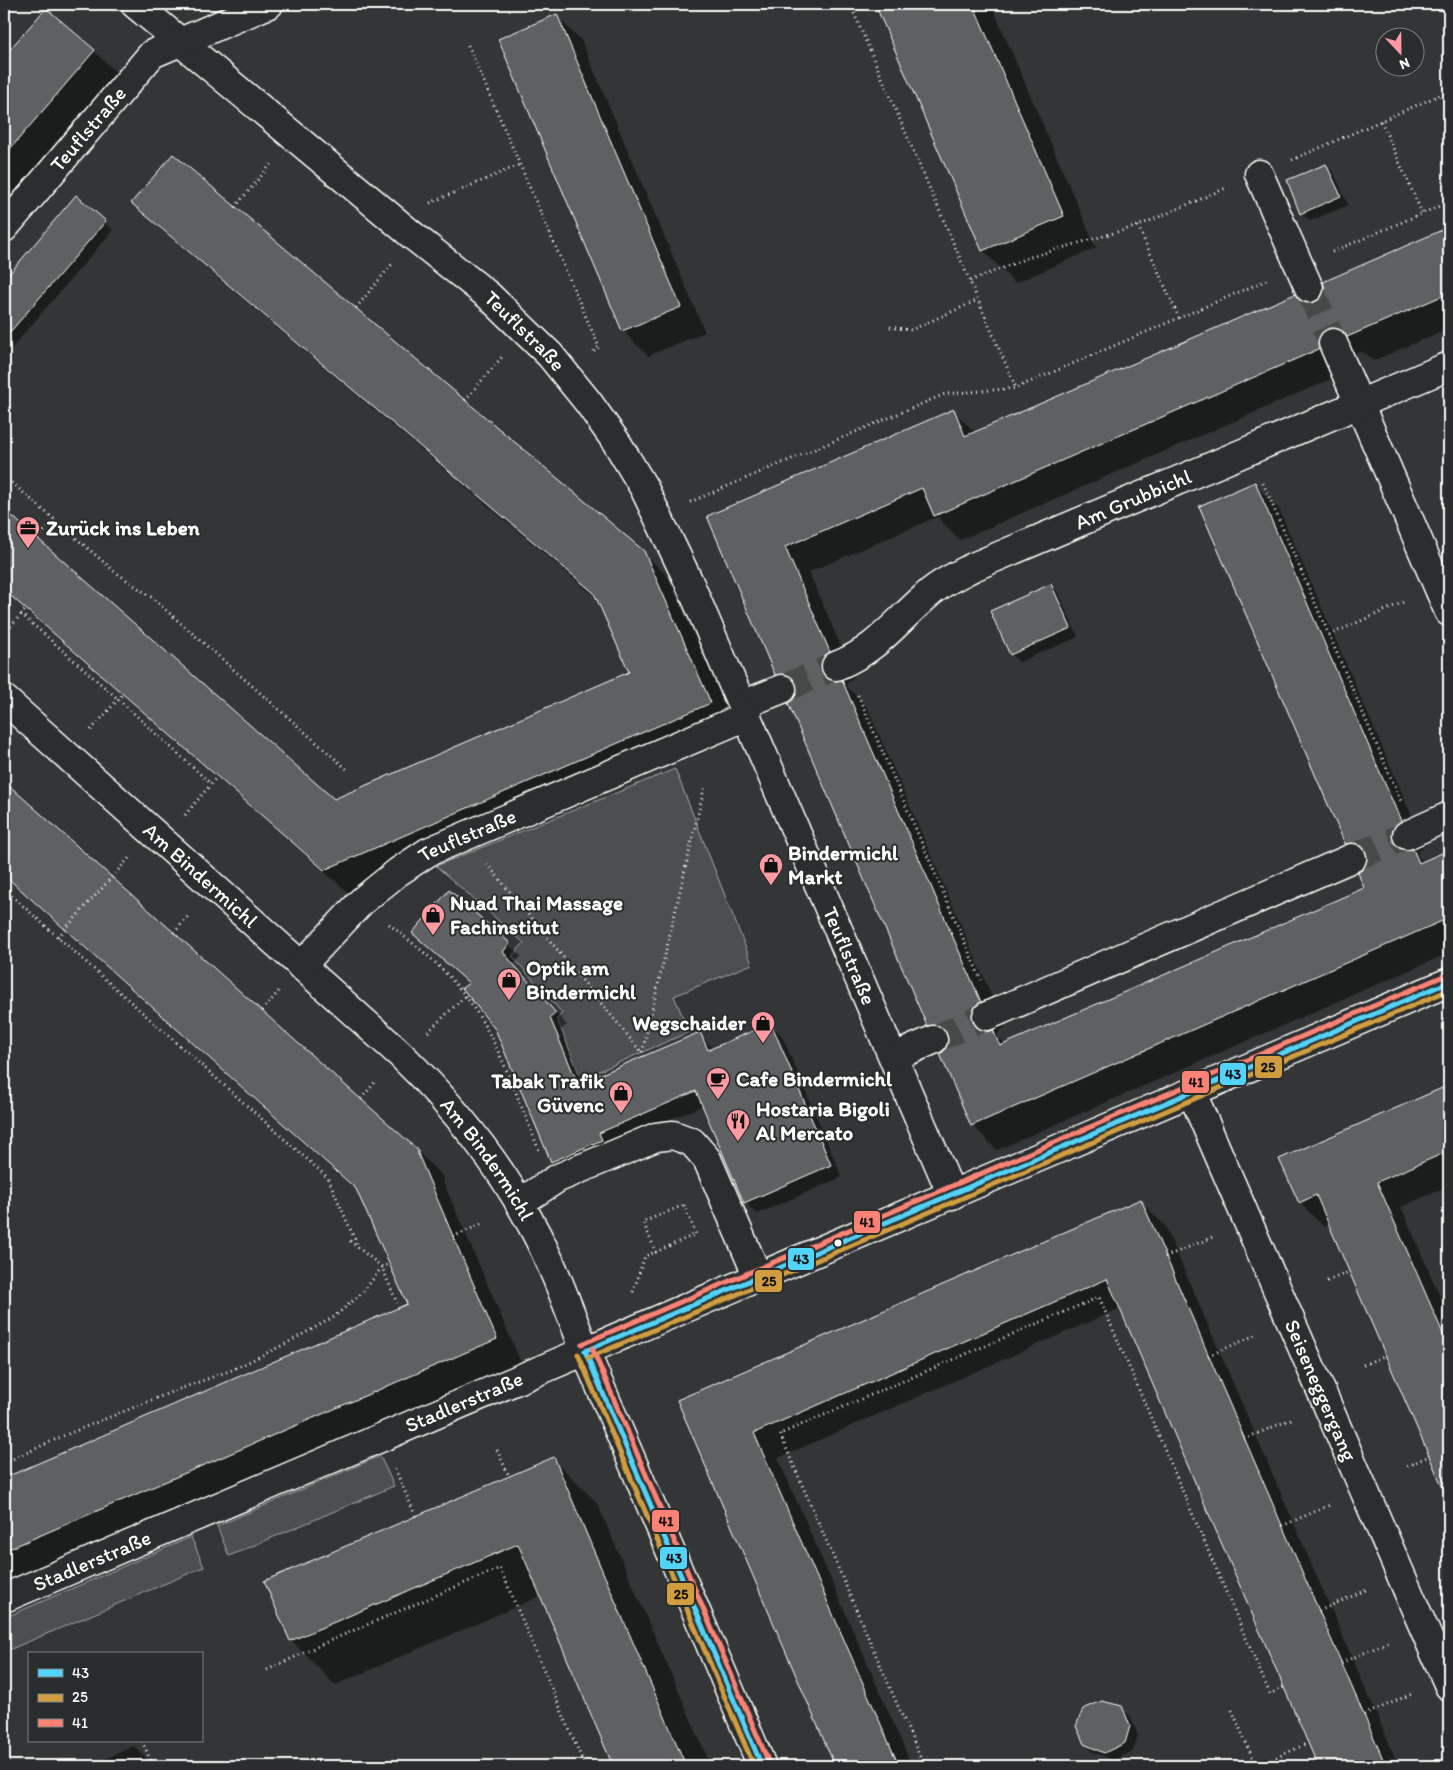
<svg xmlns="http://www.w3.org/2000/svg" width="1453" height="1770" font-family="Itim,sans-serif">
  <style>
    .green { fill: #4c4f50; stroke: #a6a7a8 }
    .shadow { fill: #0007 }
    .building { fill: #5f6162; stroke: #fff }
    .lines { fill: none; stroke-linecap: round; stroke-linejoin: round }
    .minor-tunnel { stroke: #47494a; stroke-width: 28; stroke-dasharray: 28 14; stroke-linecap: butt }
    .minor-casing { stroke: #fff; stroke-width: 31 }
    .major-casing { stroke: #fff; stroke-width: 31 }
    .path { stroke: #fff; stroke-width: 3; stroke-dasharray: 1 4; stroke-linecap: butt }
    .minor { stroke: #2a2d2e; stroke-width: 28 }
    .major { stroke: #2a2d2e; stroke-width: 28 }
    .bus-1-casing { stroke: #2a2d2e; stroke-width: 9 }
    .bus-2-casing { stroke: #2a2d2e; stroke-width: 9 }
    .bus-3-casing { stroke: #2a2d2e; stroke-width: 9 }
    .bus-1 { stroke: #52d3f7; stroke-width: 5 }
    .bus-2 { stroke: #d09e40; stroke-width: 5 }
    .bus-3 { stroke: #fc8276; stroke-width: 5 }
    .bus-dot { fill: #fff; stroke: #2a2d2e; stroke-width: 2 }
    .labels { text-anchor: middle; stroke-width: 4; stroke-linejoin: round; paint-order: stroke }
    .street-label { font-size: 21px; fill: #fff; stroke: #2a2d2e }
    .poi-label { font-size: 21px; font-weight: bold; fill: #fff; stroke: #2a2d2e; text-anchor: start }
    .line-badge { stroke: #2a2d2e; stroke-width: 2 }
    .pale-badge-label { font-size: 14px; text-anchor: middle; font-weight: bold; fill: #111 }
  </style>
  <rect width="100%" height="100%" fill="#333536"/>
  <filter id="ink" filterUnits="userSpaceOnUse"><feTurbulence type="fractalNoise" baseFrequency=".02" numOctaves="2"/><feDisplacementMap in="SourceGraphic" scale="10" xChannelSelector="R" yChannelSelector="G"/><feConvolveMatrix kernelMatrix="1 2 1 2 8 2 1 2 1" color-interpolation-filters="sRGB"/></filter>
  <g filter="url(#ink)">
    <g class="green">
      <path d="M675,769L752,964L674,996L689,1032L581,1079L557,1019L562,1013L512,956L524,943L436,866Z"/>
      <path d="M380,1456L394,1486L229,1556L217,1526Z"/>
      <path d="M191,1537L204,1567L4,1652V1618Z"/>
    </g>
    <g class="shadow">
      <path d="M877,4H991L1096,248L1015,283L983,250Z"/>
      <path d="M46,9L94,51L127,83L4,226V58Z"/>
      <path d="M556,16L581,40L705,332L648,356L623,331L499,39Z"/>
      <path d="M1326,165L1334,173L1348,205L1310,221L1301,213Z"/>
      <path d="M76,197L113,230L4,357V282Z"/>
      <path d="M133,203L643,552L668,577L735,728L350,894L4,591V511L334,800L631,672L598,599L158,227Z"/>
      <path d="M1449,228V328L1373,361L1367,354L1361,352L1351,353L1343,374L960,540L937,517L809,572L854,677L848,682L846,686L867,707L1005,1027L999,1032L997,1036L1006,1045L1366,889L1367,864L1346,843L1254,484L1279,509L1425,846L1419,850L1417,855L1424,862L1449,851V953L997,1150L972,1125L946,1050L949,1045L928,1025L795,700L797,695L777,674L708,517L953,411L976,433L1301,303L1308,305L1315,304L1323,298L1326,289L1325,282Z"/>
      <path d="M1051,586L1059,594L1078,637L1019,662L1011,654Z"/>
      <path d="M4,782L417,1151L443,1177V1181L522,1365L4,1589V1480L409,1305L359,1193L4,876Z"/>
      <path d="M449,892L521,956L514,965L567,1025L561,1030L583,1083L700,1034L713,1049L771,1024L782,1036L842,1177L757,1214L745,1202L704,1105L609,1145L563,1173L552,1162L496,1028L470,983Z"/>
      <path d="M1449,1086V1186L1401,1207L1449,1317V1498L1330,1225L1324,1227L1300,1203L1281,1160Z"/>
      <path d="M1140,1201L1165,1226L1399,1766H1320L1121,1308L778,1458L912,1766H836L678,1401Z"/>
      <path d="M553,1459L597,1503L711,1766H614L541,1596L335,1685L291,1640Z"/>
      <path d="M1121,1708L1130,1716L1138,1735L1133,1751L1113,1760L1093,1752L1085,1744Z"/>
      <path d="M134,1746L154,1766H89Z"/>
    </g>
    <g class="building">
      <path d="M875,4H973L1064,216L982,251Z"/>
      <path d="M46,8L95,50L4,156V56Z"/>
      <path d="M557,14L681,307L622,331L498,39Z"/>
      <path d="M173,154L644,551L711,703L324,870L4,590V509L334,799L629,672L594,593L131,203Z"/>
      <path d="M1326,164L1341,196L1300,214L1287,180Z"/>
      <path d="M76,195L106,221L4,339V280Z"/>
      <path d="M1449,227V293L1347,337L1343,331L1335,328L1326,329L1320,334L1318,341L1319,349L934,516L922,488L785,547L830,652L823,657L821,664L822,672L827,679L834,681L842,680L981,1002L974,1007L972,1014L973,1022L978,1029L986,1032L993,1030L1000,1046L1364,888L1358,873L1365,867L1367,860L1366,852L1362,846L1354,843L1345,844L1199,506L1255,482L1401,821L1395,826L1392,833L1393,842L1398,847L1405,850L1413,849L1419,863L1449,850V918L971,1126L940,1054L945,1050L948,1042L947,1034L942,1027L935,1025L927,1026L788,703L794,699L797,692L796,683L792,677L785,674L775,675L707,516L954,409L965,436L1295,294L1300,301L1308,304L1315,302L1322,297L1325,289L1323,282Z"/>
      <path d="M1051,584L1071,628L1010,655L990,611Z"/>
      <path d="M4,781L418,1150V1154L497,1339L4,1551V1478L407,1304L356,1189L4,875Z"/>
      <path d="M449,890L510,943L503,952L556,1013L550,1018L578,1084L700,1032L708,1050L771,1023L831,1165L744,1203L696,1091L599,1133L602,1140L551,1162L495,1029L462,988L469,983L412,933Z"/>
      <path d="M1449,1085V1151L1377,1182L1449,1347V1502L1316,1195L1299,1203L1279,1159Z"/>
      <path d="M1141,1199L1386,1766H1318L1107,1279L754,1433L899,1766H835L677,1400Z"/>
      <path d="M554,1457L590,1542L686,1766H613L518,1544L290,1641L264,1581Z"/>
      <path d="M1102,1701L1122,1706L1130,1726L1125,1743L1104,1753L1084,1744L1076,1726L1083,1709Z"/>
    </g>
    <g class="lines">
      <g class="minor-tunnel">
        <path d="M1309,288L1333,343"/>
        <path d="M782,689L836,666"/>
        <path d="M1352,858L1407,835"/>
        <path d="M933,1040L987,1016"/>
      </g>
      <g class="minor-casing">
        <g id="minor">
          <path id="s1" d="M135,4L412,235L489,296L550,355L588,402L617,443L644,488L689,582L952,1195"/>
          <path d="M1259,174L1309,288"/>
          <path id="s2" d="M4,228L152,54L269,4"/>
          <path d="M1333,343L1449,612"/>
          <path id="s3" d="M836,666C876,650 893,625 924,598C938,584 956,576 973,567L1449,366"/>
          <path id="s4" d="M4,699L400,1054C449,1102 498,1161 530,1222C553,1263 568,1307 585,1351L4,1598"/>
          <path d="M742,705L782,689"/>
          <path d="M1407,835L1449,816"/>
          <path id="s5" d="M301,966L362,901L398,872L428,852L747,716"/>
          <path d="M987,1016L1352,858"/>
          <path d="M894,1057L933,1040"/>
          <path id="s6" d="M1192,1093L1449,1686"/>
          <path d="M519,1203L558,1178L656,1137L673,1135L692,1142L707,1159L758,1277"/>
        </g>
      </g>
      <g class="major-casing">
        <path id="major" d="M762,1766L585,1351L1449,982"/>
      </g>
      <g class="path">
        <path d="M850,4L1016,388L1267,280"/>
        <path d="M468,45L599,347L593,352"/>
        <path d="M1381,121L1422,213"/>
        <path d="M1292,160L1449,91"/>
        <path d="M430,203L519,165"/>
        <path d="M235,207L272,163"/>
        <path d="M1138,226L1179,318"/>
        <path d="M1332,252L1449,202"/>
        <path d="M970,281L1027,258L1138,226L1226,188"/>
        <path d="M356,308L392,264"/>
        <path d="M890,327L911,330L978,300"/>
        <path d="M465,400L502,357"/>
        <path d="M4,476L114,571L151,597L349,771"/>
        <path d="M1263,483L1401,801"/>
        <path d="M690,502L945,394L1016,388"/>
        <path d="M37,539L54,520"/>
        <path d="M21,614L118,699L211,784"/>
        <path d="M4,634L26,609"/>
        <path d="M1329,635L1406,601"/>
        <path d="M858,695L981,980"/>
        <path d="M91,730L123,694"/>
        <path d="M185,815L217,777"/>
        <path d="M487,864L642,1053"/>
        <path d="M4,889L328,1178L359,1249"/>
        <path d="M389,924C411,942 434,959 452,980C495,1027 515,1093 539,1150"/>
        <path d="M174,933L190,914"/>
        <path d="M58,937L129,858"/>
        <path d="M262,1011L279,991"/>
        <path d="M428,1032L465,996"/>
        <path d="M643,1057L642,1053L705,785"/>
        <path d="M361,1099L376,1081"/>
        <path d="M684,1205L696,1234L656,1252L643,1222Z"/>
        <path d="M453,1237L481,1224"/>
        <path d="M350,1241L382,1267L397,1303"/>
        <path d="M1165,1257L1215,1236"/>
        <path d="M1327,1281L1349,1272"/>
        <path d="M633,1292L645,1256L656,1252"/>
        <path d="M1208,1356L1258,1334"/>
        <path d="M1363,1365L1386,1355"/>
        <path d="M1244,1439L1294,1418"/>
        <path d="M497,1450L509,1476"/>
        <path d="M4,1463L63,1436L174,1391L232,1370L285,1344L334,1317L363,1292L382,1267L389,1264"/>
        <path d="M1407,1466L1429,1456"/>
        <path d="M395,1469L416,1517"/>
        <path d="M1282,1526L1332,1504"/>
        <path d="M1442,1547L1449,1544"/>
        <path d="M1319,1611L1368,1589"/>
        <path d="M1341,1663L1391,1641"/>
        <path d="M267,1670L329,1641L500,1568L585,1766"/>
        <path d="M1232,1710L1256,1766"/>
        <path d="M1364,1715L1414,1693"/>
        <path d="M142,1741L153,1766"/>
        <path d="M924,1766L780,1434L1099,1297L1270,1694L1284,1687"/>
        <path d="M1258,1766L1308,1743"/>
      </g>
      <use href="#minor" class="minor"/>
      <use href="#major" class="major"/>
      <g class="bus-1-casing">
        <g id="bus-1">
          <path d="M585,1351L1449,982"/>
          <path d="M585,1351L762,1766"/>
        </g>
      </g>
      <g class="bus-2-casing">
        <g id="bus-2">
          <path d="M578,1354L754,1766"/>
          <path d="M588,1358L1449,990"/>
        </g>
      </g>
      <g class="bus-3-casing">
        <g id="bus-3">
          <path d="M582,1344L1446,975"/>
          <path d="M592,1348L769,1763"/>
        </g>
      </g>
      <use href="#bus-1" class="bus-1"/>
      <use href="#bus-2" class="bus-2"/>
      <use href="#bus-3" class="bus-3"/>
    </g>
  </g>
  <defs>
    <g id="office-pin" transform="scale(1.25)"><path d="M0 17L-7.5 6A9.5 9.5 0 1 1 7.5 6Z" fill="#ff9aa2" stroke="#2a2d2e"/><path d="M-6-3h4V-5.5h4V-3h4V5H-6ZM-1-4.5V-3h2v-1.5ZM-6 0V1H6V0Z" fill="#111"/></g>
    <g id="shop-pin" transform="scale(1.25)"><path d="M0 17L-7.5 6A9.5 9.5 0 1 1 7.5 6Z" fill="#ff9aa2" stroke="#2a2d2e"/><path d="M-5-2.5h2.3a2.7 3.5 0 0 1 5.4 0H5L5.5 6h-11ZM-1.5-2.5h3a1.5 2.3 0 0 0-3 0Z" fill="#111"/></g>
    <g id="cafe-pin" transform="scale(1.25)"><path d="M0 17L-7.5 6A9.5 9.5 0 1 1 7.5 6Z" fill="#ff9aa2" stroke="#2a2d2e"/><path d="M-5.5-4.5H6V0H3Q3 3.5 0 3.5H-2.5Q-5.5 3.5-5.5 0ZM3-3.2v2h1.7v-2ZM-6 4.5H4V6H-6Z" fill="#111"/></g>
    <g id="restaurant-pin" transform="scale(1.25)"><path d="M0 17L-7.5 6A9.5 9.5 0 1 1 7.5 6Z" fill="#ff9aa2" stroke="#2a2d2e"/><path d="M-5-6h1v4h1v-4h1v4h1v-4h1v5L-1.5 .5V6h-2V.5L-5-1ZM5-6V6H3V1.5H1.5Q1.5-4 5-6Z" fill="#111"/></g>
  </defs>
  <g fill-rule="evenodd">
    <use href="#office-pin" x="28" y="528"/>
    <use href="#shop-pin" x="771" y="865"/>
    <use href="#shop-pin" x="433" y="915"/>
    <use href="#shop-pin" x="509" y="980"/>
    <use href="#shop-pin" x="763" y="1023"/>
    <use href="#cafe-pin" x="718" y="1079"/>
    <use href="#shop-pin" x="621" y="1093"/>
    <use href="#restaurant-pin" x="738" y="1121"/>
  </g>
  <circle class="bus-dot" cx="838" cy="1243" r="4.5"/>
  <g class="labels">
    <g class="street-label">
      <text dy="7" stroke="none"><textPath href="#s2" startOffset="130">Teuflstraße</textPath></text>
      <text dy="7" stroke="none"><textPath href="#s1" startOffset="509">Teuflstraße</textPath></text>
      <text dy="7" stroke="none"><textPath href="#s3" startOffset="344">Am Grubbichl</textPath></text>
      <text dy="7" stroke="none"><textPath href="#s5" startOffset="214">Teuflstraße</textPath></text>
      <text dy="7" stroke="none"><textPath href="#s4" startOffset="264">Am Bindermichl</textPath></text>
      <text dy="7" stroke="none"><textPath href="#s1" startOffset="1218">Teuflstraße</textPath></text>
      <text dy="7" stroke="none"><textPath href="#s4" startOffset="669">Am Bindermichl</textPath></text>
      <text dy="7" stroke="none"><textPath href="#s6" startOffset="324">Seiseneggergang</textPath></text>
      <text transform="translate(464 1402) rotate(-23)" y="7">Stadlerstraße</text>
      <text transform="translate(92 1561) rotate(-23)" y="7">Stadlerstraße</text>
    </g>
    <g class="poi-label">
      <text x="46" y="535">Zurück ins Leben</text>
      <text x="788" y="860">Bindermichl<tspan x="788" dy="24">Markt</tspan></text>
      <text x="450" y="910">Nuad Thai Massage<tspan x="450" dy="24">Fachinstitut</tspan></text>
      <text x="526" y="975">Optik am<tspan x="526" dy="24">Bindermichl</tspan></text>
      <text x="746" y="1030" text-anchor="end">Wegschaider</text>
      <text x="736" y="1086">Cafe Bindermichl</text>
      <text x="604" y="1088" text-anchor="end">Tabak Trafik<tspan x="604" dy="24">Güvenc</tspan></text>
      <text x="756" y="1116">Hostaria Bigoli<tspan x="756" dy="24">Al Mercato</tspan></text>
    </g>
  </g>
  <g class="line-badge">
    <rect x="1254" y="1055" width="29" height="24" rx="5" fill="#d09e40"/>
    <rect x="1219" y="1062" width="28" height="24" rx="5" fill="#52d3f7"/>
    <rect x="1181" y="1070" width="29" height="24" rx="5" fill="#fc8276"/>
    <rect x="853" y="1210" width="28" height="24" rx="5" fill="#fc8276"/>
    <rect x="787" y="1247" width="28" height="24" rx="5" fill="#52d3f7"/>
    <rect x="754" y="1269" width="29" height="24" rx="5" fill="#d09e40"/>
    <rect x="651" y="1509" width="29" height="24" rx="5" fill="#fc8276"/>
    <rect x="659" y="1546" width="29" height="24" rx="5" fill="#52d3f7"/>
    <rect x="666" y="1582" width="29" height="24" rx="5" fill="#d09e40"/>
  </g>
  <g class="pale-badge-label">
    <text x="1268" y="1072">25</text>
    <text x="1233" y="1079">43</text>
    <text x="1196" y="1087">41</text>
    <text x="867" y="1227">41</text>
    <text x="801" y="1264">43</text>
    <text x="769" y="1286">25</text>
    <text x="666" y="1526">41</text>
    <text x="674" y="1563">43</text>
    <text x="681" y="1599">25</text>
  </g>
  <rect width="1453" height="1770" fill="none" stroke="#2a2d2e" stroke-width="20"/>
  <rect x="10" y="10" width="1433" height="1750" fill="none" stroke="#fff" stroke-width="2" filter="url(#ink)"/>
  <rect x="28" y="1652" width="175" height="90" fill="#2a2d2e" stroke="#7f8182"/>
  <rect x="38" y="1669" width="25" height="8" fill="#52d3f7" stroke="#7f8182"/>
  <text x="72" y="1678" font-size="15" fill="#ffffff">43</text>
  <rect x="38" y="1694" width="25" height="8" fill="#d09e40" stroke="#7f8182"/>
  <text x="72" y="1702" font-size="15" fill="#ffffff">25</text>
  <rect x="38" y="1719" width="25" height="8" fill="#fc8276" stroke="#7f8182"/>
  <text x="72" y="1728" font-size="15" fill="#ffffff">41</text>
  <g transform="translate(1400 52) rotate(158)"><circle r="24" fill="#2a2d2e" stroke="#7f8182"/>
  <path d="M0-4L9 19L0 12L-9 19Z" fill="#ff9aa2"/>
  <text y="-8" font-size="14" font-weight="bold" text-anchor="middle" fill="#ffffff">N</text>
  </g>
</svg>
